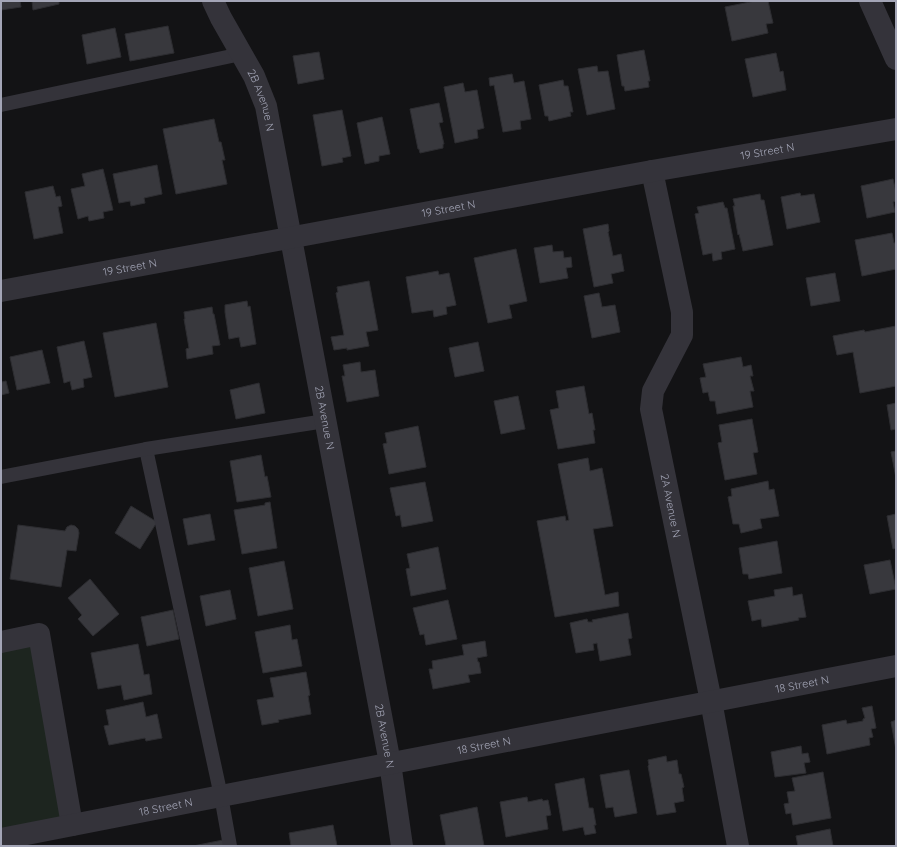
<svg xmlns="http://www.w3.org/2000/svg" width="897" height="847" font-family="Quicksand,sans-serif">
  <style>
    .green { fill: #1d251f }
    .building { fill: #38383d; stroke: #2d2d31 }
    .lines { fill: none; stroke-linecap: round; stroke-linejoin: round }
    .service { stroke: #34333a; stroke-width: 14 }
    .minor { stroke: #34333a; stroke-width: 22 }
    .labels { text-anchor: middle; stroke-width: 3.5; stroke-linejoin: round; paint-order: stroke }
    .street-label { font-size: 11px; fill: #a3a5b6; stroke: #0e0e10 }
  </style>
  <rect width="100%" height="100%" fill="#131315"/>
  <path class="green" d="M39,634L72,825L1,839V642Z"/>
  <g class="building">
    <path d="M1,1H20L21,7L1,10Z"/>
    <path d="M32,1H59V4L33,10Z"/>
    <path d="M755,1H768L773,23L766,24L768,33L732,41L725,7Z"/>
    <path d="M168,26L174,53L130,61L125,34Z"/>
    <path d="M115,28L121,57L87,64L82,35Z"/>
    <path d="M644,50L650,81H648L649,87L625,91L624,86H622L617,55Z"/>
    <path d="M319,52L324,79L298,84L293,56Z"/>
    <path d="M776,53L780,72L783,71L786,90L753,97L745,59Z"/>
    <path d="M597,66L598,72L608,71L615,109L587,115L578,69Z"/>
    <path d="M512,74L514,83L524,81L531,119L520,121L521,129L503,132L494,85L490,86L489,78Z"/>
    <path d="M563,80L564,86H568L573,112H570L571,116L549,121L548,116H545L539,85Z"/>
    <path d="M463,83L465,92L477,90L484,128L477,130L478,138L455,143L444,87Z"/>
    <path d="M439,103L443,122L439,123L444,144H443V148L420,153L419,149H418L410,109Z"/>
    <path d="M342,110L351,156L342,158L343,162L322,166L313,115Z"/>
    <path d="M382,117L390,154L379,156V161L365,164L357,123Z"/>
    <path d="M214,119L219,142H221L225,160H222L227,184L176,194L163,129Z"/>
    <path d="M157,165L162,194L144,198L145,203L131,206L130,201L119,203L113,174Z"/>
    <path d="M103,169L113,210L103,212L104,218L89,221L88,216L78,219L71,189L85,186L82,174Z"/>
    <path d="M893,179L896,192V201L893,202L895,212L867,218L861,186Z"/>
    <path d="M53,186L56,197L60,196L62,206L58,207L63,233L34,239L25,192Z"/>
    <path d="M800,193L801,196L814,194L820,222L787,229L781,197Z"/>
    <path d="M760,194L761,200H764L773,245L743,251L739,234L738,235L733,206H735L733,199Z"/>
    <path d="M723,202L725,208H727L735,249L721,252L722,259L713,261L712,253L703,255L695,214L699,213L697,207Z"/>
    <path d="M608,224L609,231L608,232L613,256L621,254L624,271L611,274L613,283L594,287L583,229Z"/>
    <path d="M892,233L894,243H896V269L862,276L855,240Z"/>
    <path d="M552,245L553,252L563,251L564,258L571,257L572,267L566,268L568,278L540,283L534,248Z"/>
    <path d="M516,249L527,301L509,305L512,318L488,323L474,258Z"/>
    <path d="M438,271L439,275L449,273L456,305L446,307L447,314L434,317L433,310L412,313L406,277Z"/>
    <path d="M835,273L840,301L811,306L806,278Z"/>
    <path d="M369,281L378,330L366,332L369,346L347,350V348L334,350L331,337L344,335L336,293L338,292L337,287Z"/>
    <path d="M599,293L602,307L615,305L620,332L592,338L584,296Z"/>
    <path d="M247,301L248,307L250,306L256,344L241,347L239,337L229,339L225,312V305Z"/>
    <path d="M212,307L213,314H214L220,345L212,346L213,354L187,359L186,349L189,348L184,319H185L184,312Z"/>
    <path d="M156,323L168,387L115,397L103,333Z"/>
    <path d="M896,326V386L860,393L853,352L837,355L833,336L864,330L865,332Z"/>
    <path d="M84,341L92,377L83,379L84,387L72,390L70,381L64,383L57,347Z"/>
    <path d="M478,342L484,371L455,377L449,348Z"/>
    <path d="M42,350L50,383L17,390L10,357Z"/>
    <path d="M741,357L743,367L751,365L753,376H750L754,391H750L753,407L717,414L715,401H710L708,392L703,393L700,378L706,377L703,364Z"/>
    <path d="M360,362L361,372L375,370L379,396L347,402L342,376H345L343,365Z"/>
    <path d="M1,378L2,382L6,381L9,393L1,395Z"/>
    <path d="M259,383L265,413L236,419L230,390Z"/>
    <path d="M584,386L589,414L592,413L595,430H593L595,443L558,449L550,410L559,408L556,391Z"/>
    <path d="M518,396L525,429L501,434L494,401Z"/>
    <path d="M896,403V429L891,430L887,405Z"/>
    <path d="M752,419L758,452L753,453L757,474L725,480L718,443L722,442L719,425Z"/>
    <path d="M418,426L426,467L389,474L383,444L387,443L385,433Z"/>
    <path d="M896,451V478L891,452Z"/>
    <path d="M261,455L265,477L267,476L271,497L237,502L230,461Z"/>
    <path d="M588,458L590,471L602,468L613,526L593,529L605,595L618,592L619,606L555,617L537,521L565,516L566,521L569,520L558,464Z"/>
    <path d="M768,481L769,490L774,489L779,516L760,519L762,528L741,533L739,524H733L728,497L732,496L731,489Z"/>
    <path d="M425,482L433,521L402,527L400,515L396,516L390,488Z"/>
    <path d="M270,502L277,548L242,554L234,510L265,505V503Z"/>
    <path d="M131,506L157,522L140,549L115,533Z"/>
    <path d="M210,514L215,540L188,545L183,519Z"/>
    <path d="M896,514V548L893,549L887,516Z"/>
    <path d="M18,525L65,531L67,527L71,525L75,526L78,529L79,533L76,551L67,550L61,587L10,579Z"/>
    <path d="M777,541L782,573L749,579L748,574H743L739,548Z"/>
    <path d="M438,547L446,589L411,596L406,569L410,568L407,554Z"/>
    <path d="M890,560L896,589L870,594L864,565Z"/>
    <path d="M284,561L293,609L258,616L249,568Z"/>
    <path d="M90,579L119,614L93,636L78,619L82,615L68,598Z"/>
    <path d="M792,587L793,596L802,594L806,617L798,618L799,620L762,627L761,619L752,621L748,601L775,596L774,590Z"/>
    <path d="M230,590L236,619L206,626L200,596Z"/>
    <path d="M448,600L457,639L426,645L424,634L420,635L413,608Z"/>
    <path d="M173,610L179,639L147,646L141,617Z"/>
    <path d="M628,613L632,638L628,639L631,655L600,661L597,643L593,644L594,650L576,653L570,623L587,619L588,622H593L592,620Z"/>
    <path d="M290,625L292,640L297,639L302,666L263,673L255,632Z"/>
    <path d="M485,641L487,656L477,658L478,662H479L481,673L468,675L470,682L433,689L429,669H433L432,661L464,655L462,645Z"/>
    <path d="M138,644L144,675L149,674L152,694L124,700L121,685L98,689L91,653Z"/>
    <path d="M306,672L310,695L308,696L311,714L278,720L279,722L262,725L257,700L274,697L270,678Z"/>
    <path d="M143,702L146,717L157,714L162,738L146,741L145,738L109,745L104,726L109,725L106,710Z"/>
    <path d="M872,706L876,728L871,729L873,737L869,738L870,745L827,754L822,725L846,720L847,724L863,721V719L865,718L862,708Z"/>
    <path d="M896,720V750L891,722Z"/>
    <path d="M801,746L802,754L808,753L810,762L804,763L806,773L775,777L771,752Z"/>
    <path d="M666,756L667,762L677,760L679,774H681L684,787L682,788L684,801L674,803L676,812L657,815L648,766L649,765L648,760Z"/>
    <path d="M629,770L637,813L615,817L613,807L606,808L600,775Z"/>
    <path d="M823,772L831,818L793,825L791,813L786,814L784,804L789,803L787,792L795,791L792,778Z"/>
    <path d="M584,778L589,808H593L596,825H594L596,833L585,835L583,827L563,831L555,784Z"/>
    <path d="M527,797L528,802L542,799L543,801L548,800L551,815L546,816L548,829L506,837L500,802Z"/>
    <path d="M477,807L484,846H446L440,815Z"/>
    <path d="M333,825L337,846H291L289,833Z"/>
    <path d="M830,829L833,846H798L796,836Z"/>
    <path d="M223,840L224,846H193Z"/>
  </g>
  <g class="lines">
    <g class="service">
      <path d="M1,105L241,54"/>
      <path d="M146,449L221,796L230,846"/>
      <path d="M1,477L146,449L325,421"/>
    </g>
    <g class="minor">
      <path id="s1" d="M213,1L221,18L254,76L266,106L390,763L402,846"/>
      <path d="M870,1L896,59"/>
      <path id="s2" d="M652,171L682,312V335L653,391L651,409L711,701L738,846"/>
      <path id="s3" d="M1,291L652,171L896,129"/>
      <path d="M1,642L39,634L72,825"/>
      <path id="s4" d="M1,839L221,796L896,666"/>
    </g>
  </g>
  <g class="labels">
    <g class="street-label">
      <text dy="4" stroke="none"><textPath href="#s1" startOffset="111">2B Avenue N</textPath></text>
      <text dy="4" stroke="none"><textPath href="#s3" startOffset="779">19 Street N</textPath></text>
      <text dy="4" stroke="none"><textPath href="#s3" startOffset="455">19 Street N</textPath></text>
      <text dy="4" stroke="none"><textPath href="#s3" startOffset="131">19 Street N</textPath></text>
      <text dy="4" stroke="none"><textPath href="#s1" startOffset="435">2B Avenue N</textPath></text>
      <text dy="4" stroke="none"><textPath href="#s2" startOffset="347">2A Avenue N</textPath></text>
      <text dy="4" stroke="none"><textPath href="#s4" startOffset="816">18 Street N</textPath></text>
      <text dy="4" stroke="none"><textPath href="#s1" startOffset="759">2B Avenue N</textPath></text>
      <text dy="4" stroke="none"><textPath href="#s4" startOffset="492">18 Street N</textPath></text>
      <text dy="4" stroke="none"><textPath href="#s4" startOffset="168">18 Street N</textPath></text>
    </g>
  </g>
  <rect width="897" height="847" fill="none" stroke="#a3a5b6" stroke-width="4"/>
</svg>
